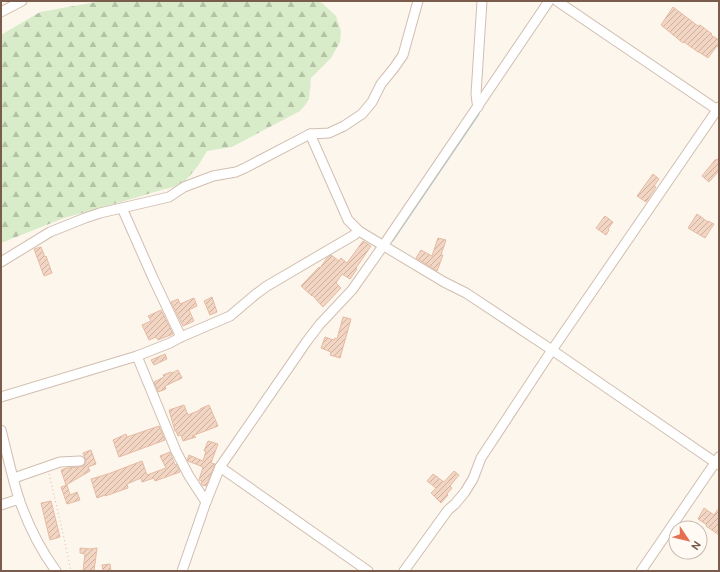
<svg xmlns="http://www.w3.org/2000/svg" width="720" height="572" font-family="Ubuntu,sans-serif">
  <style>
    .forest { fill: url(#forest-firs) }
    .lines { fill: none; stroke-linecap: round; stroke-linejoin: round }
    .stream { stroke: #a5d3da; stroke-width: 2 }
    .building { fill: url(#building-hatch); stroke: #e6bba3 }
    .minor-casing { stroke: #d1beb0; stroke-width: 11 }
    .path { stroke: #d9b8a5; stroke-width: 1; stroke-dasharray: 1 3; stroke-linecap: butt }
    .minor { stroke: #fff; stroke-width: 9 }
  </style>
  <defs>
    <pattern id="forest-firs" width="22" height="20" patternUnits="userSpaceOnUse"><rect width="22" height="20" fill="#d8ecc9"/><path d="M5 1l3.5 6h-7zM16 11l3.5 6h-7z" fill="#b4c2a5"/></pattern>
    <pattern id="building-hatch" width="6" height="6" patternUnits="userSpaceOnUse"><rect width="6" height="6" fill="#f3d5c3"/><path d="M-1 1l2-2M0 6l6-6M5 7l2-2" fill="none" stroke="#cab0a1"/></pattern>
  </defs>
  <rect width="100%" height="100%" fill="#fdf6ec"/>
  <path class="forest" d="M102,1H318L322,3L336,16L341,31L340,42L331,58L311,78L309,99L306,104L300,111L232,147L207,151L198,166L185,181L174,187L161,190L135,198L64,218L1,243V35L40,12Z"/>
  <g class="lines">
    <path class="stream" d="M390,241L393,240L478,115L479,112"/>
  </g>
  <g class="building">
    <path d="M673,7L698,26L700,25L712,34L711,35L719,40V48L717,46L708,58L699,52H698L684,42L683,43L661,25Z"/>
    <path d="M719,159V171L709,182L702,176L715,160Z"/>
    <path d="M653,174L659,179L654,186L656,187L646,202L637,196Z"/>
    <path d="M697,214L708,222V221L714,224L705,238L688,228Z"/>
    <path d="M605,216L613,222L608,229L609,230L606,235L596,228Z"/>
    <path d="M438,238L446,240L441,255H443L437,271L416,258L421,250L432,256Z"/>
    <path d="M363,241L371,246L356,268L357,269L350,279L342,274L336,283L341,288L323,307L312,295V296L301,286L319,267L320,268L327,258L331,255L339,261L341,258L347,263Z"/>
    <path d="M41,247L45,257L46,256L52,273L44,276L34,249Z"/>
    <path d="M212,297L217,312L210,315L204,301Z"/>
    <path d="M194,298L197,306L189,310L194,321L183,326L171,302L178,299L180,304Z"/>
    <path d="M161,310L173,334L158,340L156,337L149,340L142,325L151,321L148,316Z"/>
    <path d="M343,317L351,319L340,358L330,355L331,352L321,348L325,337L334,340L335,338L337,339Z"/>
    <path d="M165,354L167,359L154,365L151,360Z"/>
    <path d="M178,370L182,378L165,386L166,389L158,392L154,382L164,377L163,375L171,372L172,373Z"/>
    <path d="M184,405L188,415L200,410V409L209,405L218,426L192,436L196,437L183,441L181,435L178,436L176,431H175L169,410Z"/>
    <path d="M159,426L165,440L119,457L113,440L126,434L127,437Z"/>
    <path d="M208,441L218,444L211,463L215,464L206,486L202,485L201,483L202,481L199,480L203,467L188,461L187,460L189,455L203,461L206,451H204Z"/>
    <path d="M91,450L96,464L88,467L90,471L66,485L61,470L67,468L80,467L84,466L86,461L83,453Z"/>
    <path d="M170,452L175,465L176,464L180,472L155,481L154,478L142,482L141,478L127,484L128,488L105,496V495L97,498L91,479L108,474L142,461L147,475L166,468L160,456Z"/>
    <path d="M454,471L459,475L450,486L452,488L447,494L448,495L441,503L431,493L436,488L427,481L433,474L444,482Z"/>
    <path d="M67,485L70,495L77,492L80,500L67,504L61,487Z"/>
    <path d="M51,501L60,537L50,540L41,503Z"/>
    <path d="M704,508L714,515L719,508V535L706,526L707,525L698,519Z"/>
    <path d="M80,548L90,549L97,548L94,571H83L85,554L80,553Z"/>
    <path d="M110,564L111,571H103L102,565Z"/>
  </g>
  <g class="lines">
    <g class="minor-casing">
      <g id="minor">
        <path d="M557,1L719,111"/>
        <path d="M1,12L22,1"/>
        <path d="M478,107L477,102L476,94L482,1"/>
        <path d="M310,134L348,220L359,231L444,282L466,293L552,350L719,465"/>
        <path d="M122,208L153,278L181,337"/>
        <path d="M1,262L50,232L85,218L100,213L169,197L184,187L213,176L236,172L245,168L310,134L329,133L344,126L362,114L372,102L381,84L394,68L403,55L418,1"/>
        <path d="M137,356L176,451L189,476L206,502"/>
        <path d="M1,397L137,356L170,343L181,337L230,316L256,294L267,286L354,235L359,231"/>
        <path d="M1,430C7,453 12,477 19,499C28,525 40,549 56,571"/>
        <path d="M220,467L368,571"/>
        <path d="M14,478L60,462L80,461"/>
        <path d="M1,505L19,499"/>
        <path d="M182,571L206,502L220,467L307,341L320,324L352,290L383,246L549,1"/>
        <path d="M404,571L448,510L455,504L465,492L473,479L481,458L552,350L719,107"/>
        <path d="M641,571L719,457"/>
      </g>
    </g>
    <path class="path" d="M49,474L62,529L71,571"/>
    <use href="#minor" class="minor"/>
  </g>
  <rect width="720" height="572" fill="none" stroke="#7a5c4d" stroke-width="4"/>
  <g transform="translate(688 540) rotate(125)"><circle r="19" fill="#fffaf3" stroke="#cabbb1"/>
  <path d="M0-3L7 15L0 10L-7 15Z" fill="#e76f51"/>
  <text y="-6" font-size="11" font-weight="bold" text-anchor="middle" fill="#7a5c4d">N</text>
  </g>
</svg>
